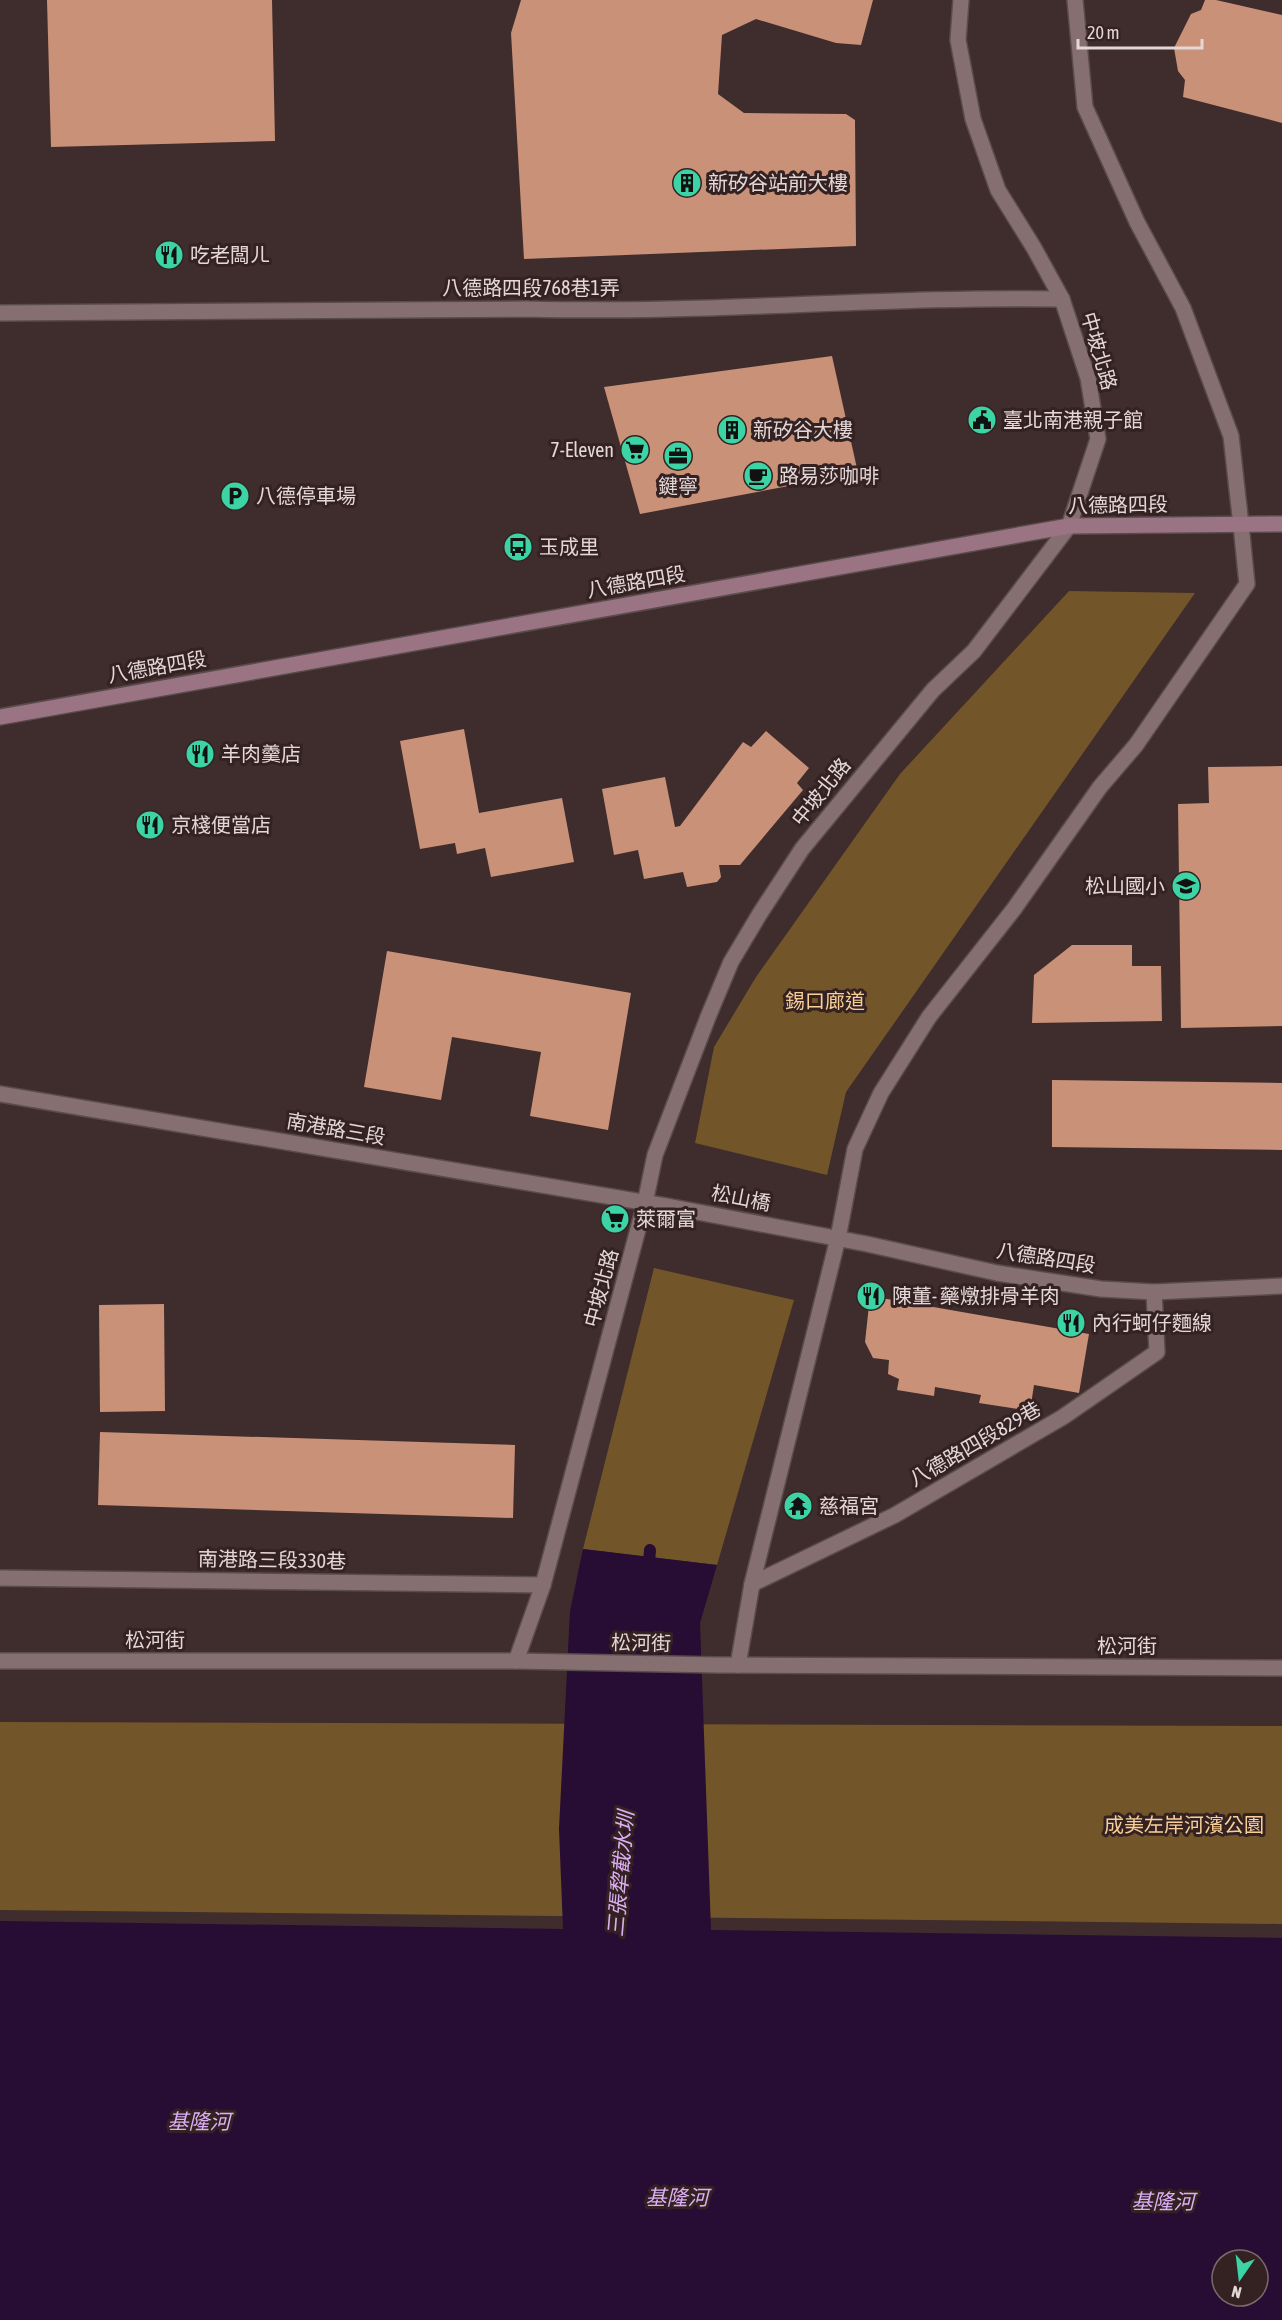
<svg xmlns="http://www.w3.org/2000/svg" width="1282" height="2320" font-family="'Asap Condensed','Noto Sans TC',sans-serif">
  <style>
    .green { fill: #725529 }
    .water { fill: #270c34; fill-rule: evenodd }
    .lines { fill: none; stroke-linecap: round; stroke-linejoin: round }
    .stream { stroke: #270c34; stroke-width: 12 }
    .building { fill: #c99178 }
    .service-casing { stroke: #5a4b4c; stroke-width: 18 }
    .minor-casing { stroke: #5a4b4c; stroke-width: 18 }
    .tertiary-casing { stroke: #5a4b4c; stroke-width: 18 }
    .secondary-casing { stroke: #5a4b4c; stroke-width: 18 }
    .service { stroke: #866f71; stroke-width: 15 }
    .minor { stroke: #866f71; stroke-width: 15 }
    .tertiary { stroke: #866f71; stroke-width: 15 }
    .secondary { stroke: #9a7483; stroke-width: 15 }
    .labels { text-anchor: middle; stroke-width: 6; stroke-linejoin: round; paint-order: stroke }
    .poi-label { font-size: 20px; fill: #e4d7d8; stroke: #342223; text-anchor: start }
    .street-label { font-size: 20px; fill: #e4d7d8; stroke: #342223 }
    .park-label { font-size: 20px; fill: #f8cf96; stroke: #342223 }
    .water-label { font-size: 21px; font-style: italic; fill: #dcaff5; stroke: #342223 }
  </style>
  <rect width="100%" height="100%" fill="#3f2c2d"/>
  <g class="green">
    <path d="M1069,591L1195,593L846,1092L827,1175L695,1143L714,1047L756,977L900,774Z"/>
    <path d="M654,1268L794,1300L717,1565L583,1549Z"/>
    <path d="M0,1722L1282,1726V1924L0,1910Z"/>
  </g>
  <path class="water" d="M583,1549L717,1565L700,1623L711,1930L1282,1938V2320H0V1921L563,1929L559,1829L570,1611ZM1222,2260H1258V2296H1222Z"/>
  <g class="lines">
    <path class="stream" d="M648,1573L650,1550"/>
  </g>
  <g class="building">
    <path d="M47,0H272L275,141L51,147Z"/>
    <path d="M521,0H873L861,45L836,43L756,19L722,35L718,94L744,113L846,114L855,120L856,246L524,259L511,33Z"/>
    <path d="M1205,0H1216L1282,15V123L1183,97L1185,80L1178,71L1174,48L1191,14L1201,10Z"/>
    <path d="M832,356L858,473L640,514L604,387Z"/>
    <path d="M464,729L479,813L562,798L574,862L491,877L485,848L457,854L455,843L420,849L400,741Z"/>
    <path d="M766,731L809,768L797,783L803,790L740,865H719L721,877L717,882L687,887L683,872L644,879L638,850L614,855L602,789L665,777L675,827L680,826L743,742L751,747Z"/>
    <path d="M1282,766V1026L1181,1028L1178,804L1209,803L1208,767Z"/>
    <path d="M1072,945H1132V966H1161L1162,1021L1032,1023L1034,975Z"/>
    <path d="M387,951L631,993L608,1130L530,1116L541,1052L452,1037L441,1100L364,1087Z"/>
    <path d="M1052,1080L1282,1083V1150L1052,1147Z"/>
    <path d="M870,1296L1089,1334L1079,1393L1034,1385L1030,1411L979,1403L981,1395L935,1387L934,1396L897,1390L899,1379L888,1374L889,1360L873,1358L865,1342Z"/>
    <path d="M164,1304L165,1411L100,1412L99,1305Z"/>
    <path d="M100,1432L515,1445L513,1518L98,1505Z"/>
  </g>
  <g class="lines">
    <g class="service-casing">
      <g id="service">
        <path d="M0,313L528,309C706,314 884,296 1062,299"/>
        <path d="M752,1584L895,1515L1063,1417L1157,1352L1154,1292"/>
      </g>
    </g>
    <g class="minor-casing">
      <g id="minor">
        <path d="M0,1094L666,1206L867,1244L997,1273L1101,1289L1154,1292L1282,1286"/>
        <path d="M0,1578L543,1585"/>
        <path d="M0,1661H516L717,1665L1282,1668"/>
        <path d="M516,1661L543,1585L645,1203L655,1155L708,1017L731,962L759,915L802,849L933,690L974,651L1069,526"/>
        <path d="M738,1665L752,1584L838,1238L855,1149L881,1093L929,1017L1014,909L1100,787L1136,745L1247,584L1241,525"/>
      </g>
    </g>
    <g class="tertiary-casing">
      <g id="tertiary">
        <path d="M961,0L958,40L973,119L998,190L1034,248L1062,299L1088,378L1098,439L1069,526"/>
        <path d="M1075,0L1085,107L1137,222L1183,308L1231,436L1241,525"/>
      </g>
    </g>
    <g class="secondary-casing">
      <path id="secondary" d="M0,717L1069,526L1282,524"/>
    </g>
    <use href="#service" class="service"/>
    <use href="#minor" class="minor"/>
    <use href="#tertiary" class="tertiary"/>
    <use href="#secondary" class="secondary"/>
  </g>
  <defs>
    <g id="building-disc" transform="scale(1.5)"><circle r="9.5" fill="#3cd4a4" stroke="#342223"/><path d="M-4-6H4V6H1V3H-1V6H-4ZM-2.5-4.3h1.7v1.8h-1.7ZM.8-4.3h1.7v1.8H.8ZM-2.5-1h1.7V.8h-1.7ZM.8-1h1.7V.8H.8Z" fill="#111"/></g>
    <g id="restaurant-disc" transform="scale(1.5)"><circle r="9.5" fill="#3cd4a4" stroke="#342223"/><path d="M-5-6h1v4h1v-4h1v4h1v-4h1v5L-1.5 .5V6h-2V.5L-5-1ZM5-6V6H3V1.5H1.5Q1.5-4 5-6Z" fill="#111"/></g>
    <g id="civic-disc" transform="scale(1.5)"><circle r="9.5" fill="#3cd4a4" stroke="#342223"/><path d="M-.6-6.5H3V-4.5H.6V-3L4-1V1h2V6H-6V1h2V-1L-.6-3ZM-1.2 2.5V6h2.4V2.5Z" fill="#111"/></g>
    <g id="supermarket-disc" transform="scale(1.5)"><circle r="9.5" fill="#3cd4a4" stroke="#342223"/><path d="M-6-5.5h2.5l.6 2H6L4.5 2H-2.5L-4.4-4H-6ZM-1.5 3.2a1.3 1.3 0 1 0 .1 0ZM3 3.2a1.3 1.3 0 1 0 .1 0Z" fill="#111"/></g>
    <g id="office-disc" transform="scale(1.5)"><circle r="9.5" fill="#3cd4a4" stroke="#342223"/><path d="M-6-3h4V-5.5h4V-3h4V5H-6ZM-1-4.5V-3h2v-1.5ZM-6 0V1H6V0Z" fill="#111"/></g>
    <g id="cafe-disc" transform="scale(1.5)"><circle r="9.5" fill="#3cd4a4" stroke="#342223"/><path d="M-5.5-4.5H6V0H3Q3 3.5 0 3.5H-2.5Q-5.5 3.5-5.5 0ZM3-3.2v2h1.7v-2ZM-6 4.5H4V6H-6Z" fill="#111"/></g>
    <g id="parking-disc" transform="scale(1.5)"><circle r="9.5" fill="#3cd4a4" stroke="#342223"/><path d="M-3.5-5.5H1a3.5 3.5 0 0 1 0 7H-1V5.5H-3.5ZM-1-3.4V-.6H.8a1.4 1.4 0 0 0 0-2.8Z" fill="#111"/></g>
    <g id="bus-disc" transform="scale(1.5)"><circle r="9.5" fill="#3cd4a4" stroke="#342223"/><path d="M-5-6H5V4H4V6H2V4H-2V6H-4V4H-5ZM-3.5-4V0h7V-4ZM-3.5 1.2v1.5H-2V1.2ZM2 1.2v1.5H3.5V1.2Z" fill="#111"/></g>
    <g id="school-disc" transform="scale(1.5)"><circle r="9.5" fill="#3cd4a4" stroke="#342223"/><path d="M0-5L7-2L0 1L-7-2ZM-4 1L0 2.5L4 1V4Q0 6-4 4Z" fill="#111"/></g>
    <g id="temple-disc" transform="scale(1.5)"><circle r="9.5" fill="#3cd4a4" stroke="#342223"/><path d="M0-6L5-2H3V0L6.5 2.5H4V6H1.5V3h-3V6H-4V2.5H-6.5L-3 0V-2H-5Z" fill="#111"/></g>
  </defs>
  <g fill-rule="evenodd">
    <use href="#building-disc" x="687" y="183"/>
    <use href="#restaurant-disc" x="169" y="255"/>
    <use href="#civic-disc" x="982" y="420"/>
    <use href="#building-disc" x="732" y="430"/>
    <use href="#supermarket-disc" x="635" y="450"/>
    <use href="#office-disc" x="678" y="456"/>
    <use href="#cafe-disc" x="758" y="476"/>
    <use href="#parking-disc" x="235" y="496"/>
    <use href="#bus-disc" x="518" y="547"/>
    <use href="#restaurant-disc" x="200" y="754"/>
    <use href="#restaurant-disc" x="150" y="825"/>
    <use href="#school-disc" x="1186" y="886"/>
    <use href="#supermarket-disc" x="615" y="1219"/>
    <use href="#restaurant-disc" x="871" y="1296"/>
    <use href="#restaurant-disc" x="1071" y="1323"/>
    <use href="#temple-disc" x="798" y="1506"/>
  </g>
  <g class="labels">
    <g class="poi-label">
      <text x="708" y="190">新矽谷站前大樓</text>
      <text x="190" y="262">吃老闆ㄦ</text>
      <text x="1003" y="427">臺北南港親子館</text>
      <text x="753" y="437">新矽谷大樓</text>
      <text x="614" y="457" text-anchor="end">7-Eleven</text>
      <text x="779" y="483">路易莎咖啡</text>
      <text x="678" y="493" text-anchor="middle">鍵寧</text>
      <text x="256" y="503">八德停車場</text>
      <text x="539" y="554">玉成里</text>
      <text x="221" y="761">羊肉羹店</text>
      <text x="171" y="832">京棧便當店</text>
      <text x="1165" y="893" text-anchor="end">松山國小</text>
      <text x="636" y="1226">萊爾富</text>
      <text x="892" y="1303">陳董- 藥燉排骨羊肉</text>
      <text x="1092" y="1330">內行蚵仔麵線</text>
      <text x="819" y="1513">慈福宮</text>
    </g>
    <g class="street-label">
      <text x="531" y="295">八德路四段768巷1弄</text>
      <text transform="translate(1099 351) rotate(74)" y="7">中坡北路</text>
      <text transform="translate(1118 505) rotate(-1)" y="7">八德路四段</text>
      <text transform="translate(636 582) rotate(-10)" y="7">八德路四段</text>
      <text transform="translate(157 667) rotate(-10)" y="7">八德路四段</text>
      <text transform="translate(821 792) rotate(-51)" y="7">中坡北路</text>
      <text transform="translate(336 1129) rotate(10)" y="7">南港路三段</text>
      <text transform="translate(741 1198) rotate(11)" y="7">松山橋</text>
      <text transform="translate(1046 1258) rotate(9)" y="7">八德路四段</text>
      <text transform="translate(601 1288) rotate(-75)" y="7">中坡北路</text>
      <text transform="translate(975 1444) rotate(-30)" y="7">八德路四段829巷</text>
      <text transform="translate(272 1560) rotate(1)" y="7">南港路三段330巷</text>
      <text x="155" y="1647">松河街</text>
      <text transform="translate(641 1643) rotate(1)" y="7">松河街</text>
      <text x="1127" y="1653">松河街</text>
    </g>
    <g class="park-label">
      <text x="825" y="1008">錫口廊道</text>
      <text x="1184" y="1832">成美左岸河濱公園</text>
    </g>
    <g class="water-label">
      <text transform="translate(621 1874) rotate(-85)" y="7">三張犂截水圳</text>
      <text x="199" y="2129">基隆河</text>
      <text x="677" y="2205">基隆河</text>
      <text x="1163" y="2209">基隆河</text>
    </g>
  </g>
  <g transform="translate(1240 2278) rotate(194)"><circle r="28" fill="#342223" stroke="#7a6a6b" stroke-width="1.5"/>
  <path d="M0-4.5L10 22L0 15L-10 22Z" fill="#3cd4a4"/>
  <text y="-9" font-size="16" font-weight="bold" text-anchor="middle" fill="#e4d7d8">N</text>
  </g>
  <path d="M1078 39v9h124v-9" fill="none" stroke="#e4d7d8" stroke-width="3"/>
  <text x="1087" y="39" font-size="18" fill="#e4d7d8" stroke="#342223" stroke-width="4.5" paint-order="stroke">20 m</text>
</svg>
